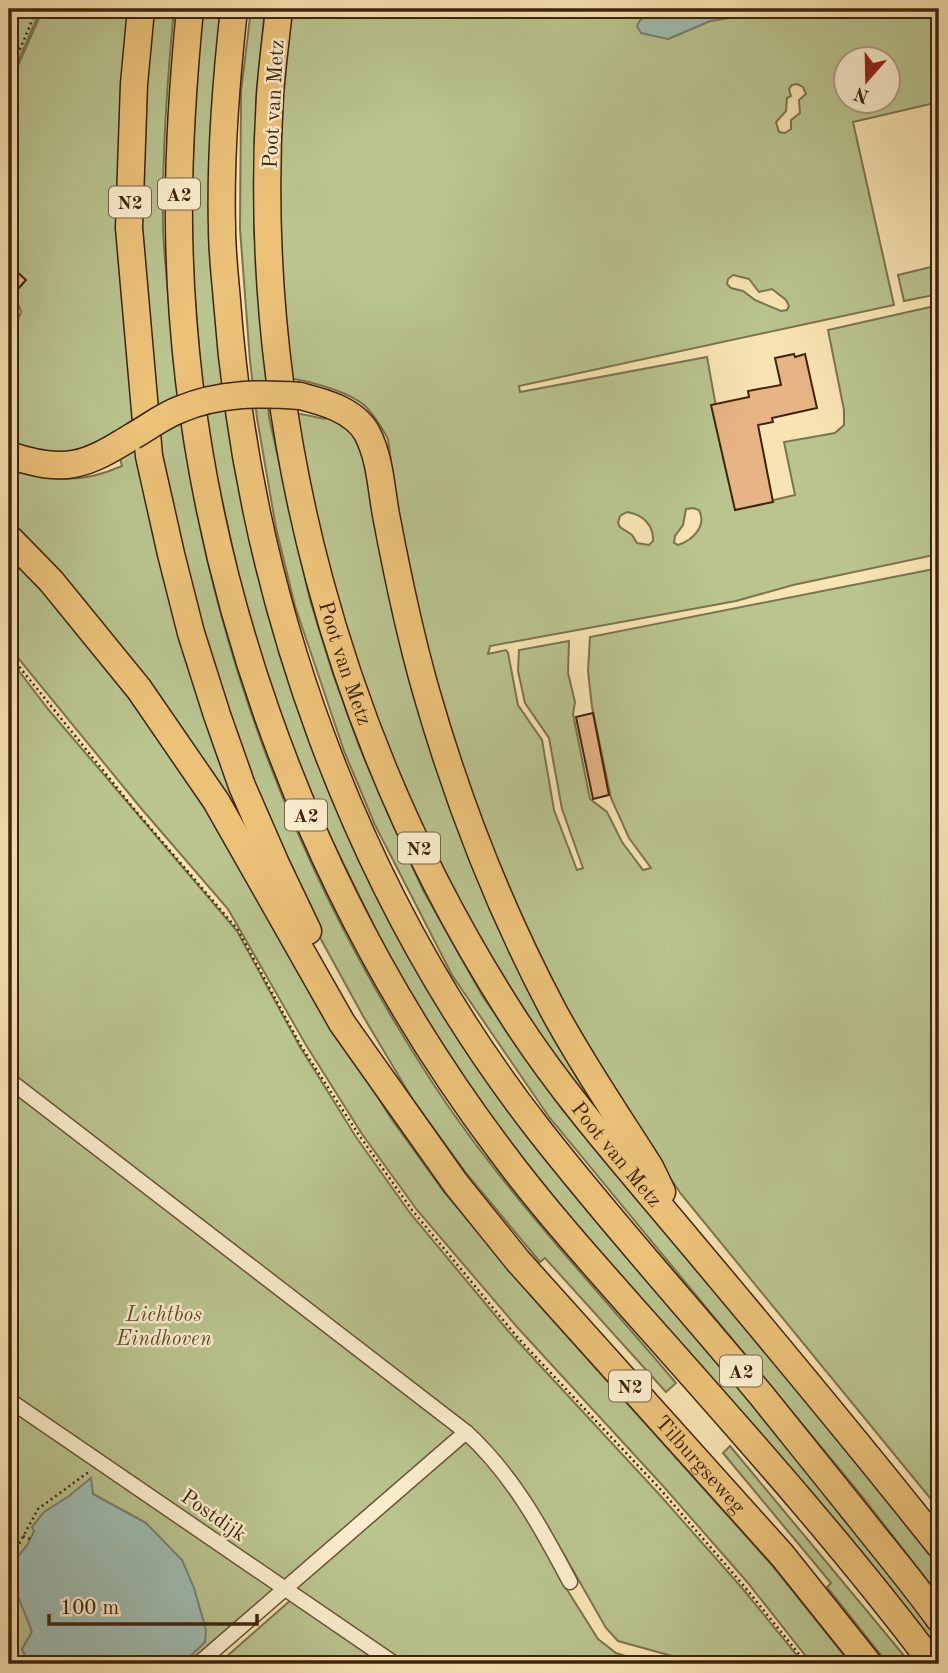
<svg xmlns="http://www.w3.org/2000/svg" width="948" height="1673" font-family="'Old Standard TT',serif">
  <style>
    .green { fill: #b9c48f; stroke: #7c744e; stroke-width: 2; fill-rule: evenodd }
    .water { fill: #9fbdb3; stroke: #788071; stroke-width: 2 }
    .building { fill: #e7b485; stroke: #3e240e; stroke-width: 2 }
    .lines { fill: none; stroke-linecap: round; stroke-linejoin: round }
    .street-casing { stroke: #6c5437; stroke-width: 17 }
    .highway-casing { stroke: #3e240e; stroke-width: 29 }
    .path { stroke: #3e240e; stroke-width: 2.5; stroke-dasharray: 2 3.5; stroke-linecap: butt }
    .street { stroke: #faedcd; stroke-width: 14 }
    .highway { stroke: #ecc279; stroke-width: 26 }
    .highway-bridge-casing { stroke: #3e240e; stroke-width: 29; stroke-linecap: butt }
    .highway-bridge { stroke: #ecc279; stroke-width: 26 }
    .labels { text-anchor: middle; stroke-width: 5; stroke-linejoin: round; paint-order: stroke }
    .shield { fill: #faedcd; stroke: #766047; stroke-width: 2 }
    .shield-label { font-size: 19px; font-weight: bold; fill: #3e240e }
    .street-label { font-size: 21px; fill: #3e240e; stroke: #faedcd }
    .park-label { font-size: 21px; font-style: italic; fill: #5d4c2e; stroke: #faedcd }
  </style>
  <rect width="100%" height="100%" fill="#f8e3b2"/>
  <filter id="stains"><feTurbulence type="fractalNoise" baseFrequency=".00286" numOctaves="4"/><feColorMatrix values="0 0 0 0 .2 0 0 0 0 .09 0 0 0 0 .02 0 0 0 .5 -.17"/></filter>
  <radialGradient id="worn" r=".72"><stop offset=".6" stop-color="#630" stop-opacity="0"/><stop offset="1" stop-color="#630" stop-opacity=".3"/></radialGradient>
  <!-- green -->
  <g class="green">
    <path d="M9 9H41L9 82Z"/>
    <path d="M43 9H133L135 396 266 866 9 527V468C51 482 81 484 122 466L113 432C94 449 67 462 40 456 30 453 19 447 9 443V327C25 312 25 311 9 296V86Z"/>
    <path d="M150 9H174C167 82 162 156 163 229 164 254 167 280 169 305 189 587 278 845 432 1082 501 1188 594 1286 676 1383L666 1392 545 1258 540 1262 466 1173 413 1100 363 1016 318 934 224 711 157 453 139 230Z"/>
    <path d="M200 9H221L230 425 386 905 664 1295 939 1635V1658L510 1146 408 995 297 769 248 618 206 428 189 230Z"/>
    <path d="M251 9H265L257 92 254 229 269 417 310 600 332 671 359 746 389 816 423 890 483 997 562 1109 939 1557V1595L860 1494 549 1117 452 975 375 825 344 751 295 606 276 528 257 418 250 361 240 229 241 92Z"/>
    <path d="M287 9H652L649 13 668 39 710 21 746 15 752 9H939V102L853 122 894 305 519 386 520 392 707 357 725 456 744 507 795 495 784 442 835 433 844 425V410L828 330 939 305V554L793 585 736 601 490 646 488 654 506 650 508 653 518 705 542 740 554 810 577 870 583 868 562 809 549 738 525 703 518 671 519 650 569 641 568 673 575 702 573 714 590 799 607 812 622 842 643 870 651 868 629 838 611 798 592 707 588 671 590 637 939 568V1509L681 1194 590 1058 529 943 442 716 401 536 388 439C382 428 375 416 366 407 351 392 309 381 288 378L277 226ZM846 60H888V102H846ZM797 84 803 87 806 94 799 100 800 113 791 120V129L785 133 779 132 776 122 786 111 787 98 791 96 789 89 792 85ZM733 275 749 279 759 292 772 289 786 300 789 306 787 310 781 311 755 300 743 291 731 288 727 284 728 279ZM693 508 699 510C707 526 693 540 678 545L674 543 675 536 683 525 686 509ZM627 512C642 514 654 525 653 541L649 545 637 543 632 535 620 527 618 523 620 516Z"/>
    <path d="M939 265V294L904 301 898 275Z"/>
    <path d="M291 412 325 419 327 417 346 424 363 444 449 795 668 1204 581 1095 491 962 410 808 332 597Z"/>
    <path d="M9 550 132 692 209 804 335 1027 390 1117 444 1192 540 1306 771 1564 851 1664H812L748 1583 664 1487 517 1327 417 1210 362 1134 306 1045 228 909 140 807 9 647Z"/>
    <path d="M9 658 48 709 237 931 300 1047 356 1137 410 1213 509 1332 658 1493 742 1588 804 1664H701L618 1641 606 1628 562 1551 513 1478 469 1432 462 1441H466L519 1498 566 1588 598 1639 616 1653 652 1664H406L302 1596 296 1590 297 1583 195 1664H182L205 1642 146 1523 93 1494 92 1490 28 1619 32 1632 22 1649 29 1664H9Z"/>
    <path d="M730 1446 911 1664H888L827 1587 831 1583 723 1453Z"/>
    <path d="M292 1599 385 1664H218Z"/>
  </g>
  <!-- water -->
  <g class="water">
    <path d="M652 9H752L746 15 710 21 668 39 641 33 637 26C641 16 647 16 652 9Z"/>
    <path d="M91 1478 93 1494 146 1523 182 1560 194 1588 206 1630 205 1642 182 1664H29L22 1649 32 1632 18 1596 15 1560 28 1544 34 1531 32 1527 44 1512 69 1496Z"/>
  </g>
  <!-- building -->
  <g class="building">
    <path d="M15 270 26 280 9 299V277Z"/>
    <path d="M794 354 795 357 805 354 817 408 772 418 773 422 758 425 773 502 735 510 711 405 749 397 748 391 781 385 775 358Z"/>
    <path d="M593 713 609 795 593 799 576 717Z"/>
  </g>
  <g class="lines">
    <!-- street casing -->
    <g class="street-casing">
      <g id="street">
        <path d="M9 1080 466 1432 198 1664"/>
        <path d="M9 1400 395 1664"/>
        <path d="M466 1432C512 1474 541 1527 570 1582"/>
      </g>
    </g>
    <!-- highway casing -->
    <g class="highway-casing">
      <g id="highway">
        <path d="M141 9 134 84 129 228 149 456 171 554 191 633 217 715 242 786 276 864 308 931"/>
        <path d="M190 9C183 81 178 153 179 226 183 556 302 887 500 1150 549 1216 605 1277 659 1338 753 1444 848 1551 933 1664"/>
        <path d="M234 9C226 81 220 155 222 228 222 252 225 277 227 301 249 598 355 894 539 1130 610 1221 688 1307 762 1396 795 1437 827 1477 860 1518 886 1551 914 1584 939 1619"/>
        <path id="s1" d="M279 9C276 38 272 67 270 95 250 422 339 749 517 1023 568 1101 631 1171 690 1242 774 1342 858 1443 939 1545"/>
        <path d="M300 396C324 402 354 410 367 433 381 460 381 491 387 520 398 578 410 635 426 691 458 803 498 906 553 1010 582 1064 617 1115 650 1167L662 1192"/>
        <path d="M9 455C65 474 85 466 133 436"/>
        <path id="s2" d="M9 538 51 581 139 689 216 801 342 1023 456 1184 518 1261 782 1555 869 1664"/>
      </g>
    </g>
    <!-- path -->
    <g class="path">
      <path d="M9 75 37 9"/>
      <path d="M9 654 135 810 238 930 301 1046 359 1135 412 1210 518 1338 661 1490 744 1586 807 1664"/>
      <path d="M23 1536 30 1539"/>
      <path d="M9 1562V1557L18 1546 38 1509 90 1471"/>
      <path d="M9 1572 11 1583 9 1585"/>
    </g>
    <!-- street -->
    <use href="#street" class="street"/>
    <!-- highway -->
    <use href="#highway" class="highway"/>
    <!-- highway-bridge casing -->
    <g class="highway-bridge-casing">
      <path id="highway-bridge" d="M133 436C149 427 164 415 181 409 219 393 259 393 300 396"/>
    </g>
    <!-- highway-bridge -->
    <use href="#highway-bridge" class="highway-bridge"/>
  </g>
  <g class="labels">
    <!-- shield labels -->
    <g class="shield">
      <rect x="158" y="178.5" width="42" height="31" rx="5"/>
      <rect x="109" y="186.5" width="42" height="31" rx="5"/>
      <rect x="285" y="799.5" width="42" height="31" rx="5"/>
      <rect x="398" y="832.5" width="42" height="31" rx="5"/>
      <rect x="720" y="1355.5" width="42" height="31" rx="5"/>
      <rect x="609" y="1370.5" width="42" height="31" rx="5"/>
    </g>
    <g class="shield-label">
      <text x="179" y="201">A2</text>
      <text x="130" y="209">N2</text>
      <text x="306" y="822">A2</text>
      <text x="419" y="855">N2</text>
      <text x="741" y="1378">A2</text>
      <text x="630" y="1393">N2</text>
    </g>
    <!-- street labels -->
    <g class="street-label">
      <text transform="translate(273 104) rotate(-87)" y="7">Poot van Metz</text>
      <text dy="7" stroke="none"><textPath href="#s1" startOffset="663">Poot van Metz</textPath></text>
      <text dy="7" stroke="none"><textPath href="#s1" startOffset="1228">Poot van Metz</textPath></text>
      <text dy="7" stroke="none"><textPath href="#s2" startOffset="1160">Tilburgseweg</textPath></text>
      <text transform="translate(214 1515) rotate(35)" y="7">Postdijk</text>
    </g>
    <!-- park labels -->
    <g class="park-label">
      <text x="164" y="1321">Lichtbos<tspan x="164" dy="24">Eindhoven</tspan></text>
    </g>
  </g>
  <!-- margin -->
  <rect width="948" height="1673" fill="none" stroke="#f8e3b2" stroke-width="35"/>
  <rect x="10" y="10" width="927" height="1652" fill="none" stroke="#3e240e" stroke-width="3.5"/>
  <rect x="18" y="18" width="913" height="1638" fill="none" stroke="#3e240e" stroke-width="2"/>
  <!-- north arrow -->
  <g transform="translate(867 80) rotate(200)"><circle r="33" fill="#faedcd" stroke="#af9d81" stroke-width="2"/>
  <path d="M0-5L12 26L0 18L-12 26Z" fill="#8f2418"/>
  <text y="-10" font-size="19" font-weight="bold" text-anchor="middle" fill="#3e240e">N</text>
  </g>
  <!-- scale -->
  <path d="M49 1614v10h208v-10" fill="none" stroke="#3e240e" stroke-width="3.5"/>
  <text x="60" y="1614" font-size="21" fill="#3e240e" stroke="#faedcd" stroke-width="5" paint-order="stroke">100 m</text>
  <rect width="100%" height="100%" filter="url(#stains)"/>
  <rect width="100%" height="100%" fill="url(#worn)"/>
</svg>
